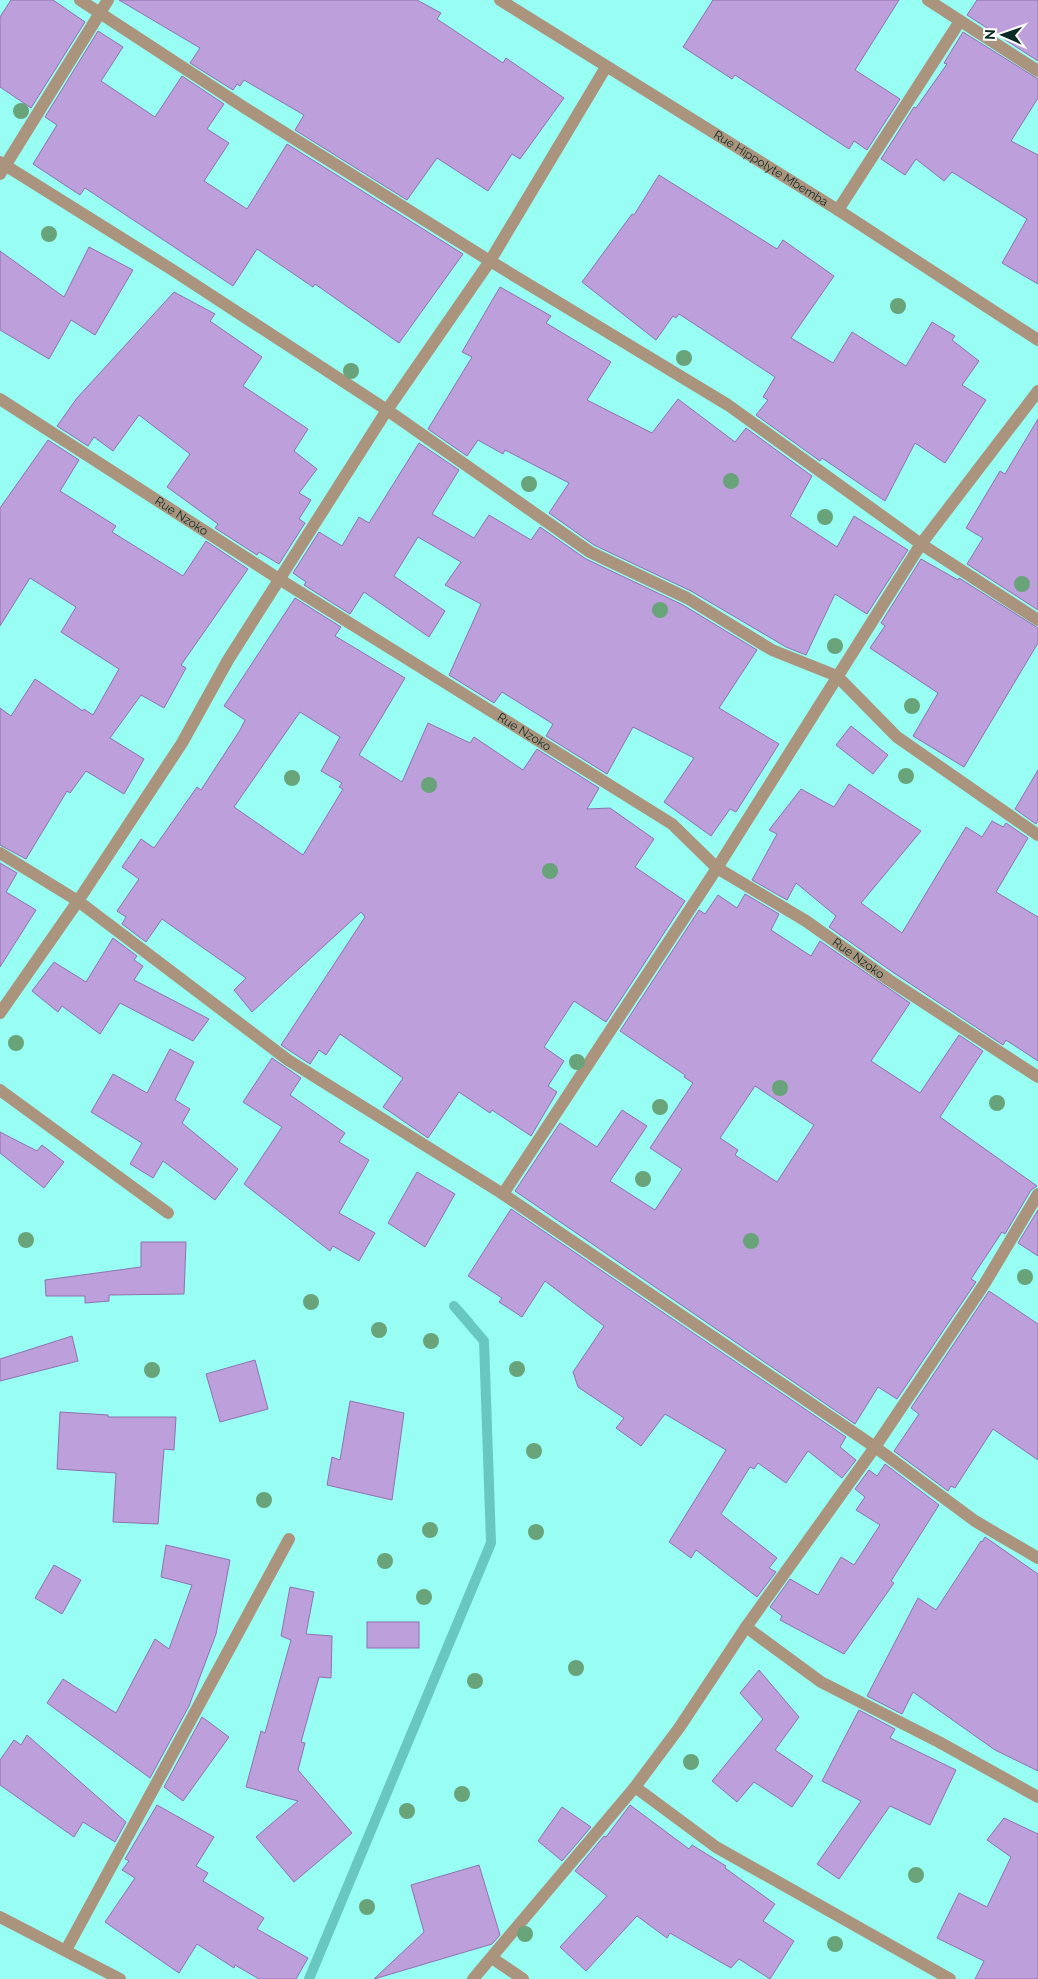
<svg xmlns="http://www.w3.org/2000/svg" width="1038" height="1979" font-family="Raleway,sans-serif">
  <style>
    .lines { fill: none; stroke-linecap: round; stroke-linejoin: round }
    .stream { stroke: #68c7be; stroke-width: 10 }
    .building { fill: #bd9fdb; stroke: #9071ae; fill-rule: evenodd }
    .minor { stroke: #ab947d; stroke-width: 12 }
    .tree { fill: #68a379 }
    .labels { text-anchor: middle; stroke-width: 5; stroke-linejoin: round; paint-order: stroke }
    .street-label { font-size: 12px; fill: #082a27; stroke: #fff }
  </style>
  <rect width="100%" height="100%" fill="#98fdf3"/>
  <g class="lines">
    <!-- stream -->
    <path class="stream" d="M309 1979 491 1543 484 1341 454 1306 469 1323"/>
  </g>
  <!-- building -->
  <g class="building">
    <path d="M11 0H53L85 22 31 108 0 87V17Z"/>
    <path d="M119 0H417L441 13 437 19 503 63 506 58 564 98 520 159 512 154 488 191 437 158 407 200 295 130 304 115 244 80 240 86 237 84 233 90 190 63 200 48Z"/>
    <path d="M713 0H899L855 70 900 99 867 150 854 141 849 149 735 75 732 79 683 47Z"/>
    <path d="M977 0H1038V61L967 15Z"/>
    <path d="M98 31 123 47 101 81 155 117 182 76 224 104 207 129 229 143 204 181 247 209 287 144 463 254 399 343 315 284 313 287 257 249 233 286 85 188 80 195 33 164 57 125 45 117Z"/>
    <path d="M963 32 1038 79V98L1011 141 1038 155V284L1002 263 1027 219 952 172 944 181 916 159 905 175 881 159 914 107 916 108 947 64 944 63Z"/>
    <path d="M659 175 777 249 783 240 834 276 791 338 833 363 852 332 906 366 932 322 955 336 952 340 979 361 962 385 986 400 945 463 915 443 885 501 822 458 820 461 756 415 768 400 763 397 775 377 679 314 676 318 673 316 656 340 582 282 632 214 634 215Z"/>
    <path d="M89 247 133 270 95 335 71 320 49 359 0 330V251L64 297Z"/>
    <path d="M500 287 551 316 546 323 611 362 587 400 652 433 678 399 735 442 746 428 812 476 790 516 837 547 854 516 908 550 867 614 835 594 806 655 786 647 691 591 594 545 549 513 569 483 505 450 503 454 478 440 467 456 428 429 472 357 462 352Z"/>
    <path d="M174 292 215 314 210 321 262 357 243 386 308 429 294 451 317 469 299 493 311 500 299 519 305 523 279 564 259 552 257 555 215 528 218 524 167 487 190 454 139 415 113 451 94 437 88 446 57 426 77 398Z"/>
    <path d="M1038 419V610L967 564 983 538 966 528 1000 471 1005 474Z"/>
    <path d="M48 440 79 460 60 491 116 526 112 532 183 576 206 541 248 569 181 665 186 668 164 708 141 695 110 738 144 759 124 794 86 771 70 793 67 791 26 859 0 845V708L11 716 35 679 83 711 84 709 93 715 119 669 61 632 76 607 30 578 0 626V508Z"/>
    <path d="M419 443 459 470 432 514 474 538 489 515 531 540 540 527 586 559 683 605 757 650 719 708 779 744 736 812 730 809 711 836 664 802 694 758 633 727 607 774 546 736 553 724 502 692 494 703 449 675 481 604 445 585 461 562 418 537 394 576 445 611 429 637 364 592 350 614 304 585 306 582 293 573 319 532 342 546 359 517 369 523Z"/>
    <path d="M921 559 958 580 959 578 1038 628V643L964 767 913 736 938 693 870 648 885 626 881 623Z"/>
    <path d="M295 598 341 627 335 636 405 678 359 755 402 782 428 723 470 743 474 737 523 770 537 749 599 788 587 809 610 808 654 839 635 867 685 901 606 1022 574 1001 544 1047 564 1061 548 1086 557 1092 531 1136 492 1110 490 1113 459 1092 428 1138 383 1107 403 1078 340 1034 326 1055 319 1050 310 1064 281 1045 365 917 361 912 252 1012 234 990 246 978 162 919 146 942 122 924 126 917 117 911 139 879 122 867 141 839 154 848 197 787 201 790 240 730 245 720 224 706ZM300 712 340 737 321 771 342 783 339 787 343 789 303 855 234 807Z"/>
    <path d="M851 726 888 755 873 774 836 745Z"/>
    <path d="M1038 770V821L1036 824 1015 809Z"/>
    <path d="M849 784 921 831 861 903 902 933 966 827 982 837 992 821 1003 827 1006 823 1028 838 996 892 1038 917V1061L1006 1040 1003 1045 894 973 829 927 836 916 796 883 787 900 752 880 777 834 769 830 801 789 834 807Z"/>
    <path d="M0 863 17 873 6 892 36 910 0 967Z"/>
    <path d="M745 894 779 914 771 930 811 956 820 941 910 1003 871 1061 920 1093 959 1035 983 1051 940 1117 1037 1186 1031 1190 1005 1234 1002 1232 971 1279 976 1282 897 1399 878 1387 855 1424 515 1191 560 1123 597 1147 622 1110 647 1126 610 1181 655 1210 682 1169 650 1148 693 1083 684 1077 685 1075 620 1031 699 910 705 914 718 895 737 908ZM755 1086 814 1125 777 1182 735 1155 738 1150 720 1138Z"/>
    <path d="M113 938 137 956 134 960 143 966 134 980 209 1019 193 1041 120 1003 100 1034 62 1006 58 1012 32 991 54 962 86 982Z"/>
    <path d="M170 1049 194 1062 175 1100 190 1109 182 1123 238 1169 215 1200 163 1161 153 1178 130 1164 142 1143 91 1112 113 1074 147 1093Z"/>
    <path d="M272 1058 301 1078 290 1095 345 1133 339 1142 369 1160 339 1213 375 1233 359 1261 333 1246 330 1251 244 1184 282 1127 243 1102Z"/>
    <path d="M0 1132 37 1151 42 1145 64 1162 44 1188 0 1153Z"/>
    <path d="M417 1172 455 1194 425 1247 388 1223Z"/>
    <path d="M511 1209 846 1437 840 1447 856 1460 842 1478 808 1451 786 1483 758 1463 754 1469 750 1467 721 1514 777 1558 769 1568 776 1572 757 1597 696 1550 691 1558 669 1542 726 1450 665 1414 641 1446 616 1428 624 1418 578 1387 573 1372 604 1326 545 1281 522 1317 499 1302 502 1298 468 1276Z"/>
    <path d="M1038 1210V1256L1018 1243Z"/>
    <path d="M141 1242H186L184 1294 109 1295V1301L85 1303V1296H46L45 1280 141 1267Z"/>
    <path d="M989 1291 1038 1324V1460L993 1429 955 1488 951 1486 948 1491 894 1451 919 1414 911 1408Z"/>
    <path d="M72 1336 78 1361 0 1381V1359Z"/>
    <path d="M255 1360 268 1409 220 1422 206 1374Z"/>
    <path d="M350 1401 404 1413 392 1500 327 1485 332 1457 340 1460Z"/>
    <path d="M60 1412 108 1415V1417H176L174 1450 164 1449 158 1524 113 1522 116 1473 57 1469Z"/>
    <path d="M885 1464 939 1505 891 1581 894 1583 844 1654 780 1620 782 1616 770 1607 790 1579 818 1595 841 1557 854 1565 880 1525 856 1510 865 1497 855 1489 869 1470 877 1476Z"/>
    <path d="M985 1537 1038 1574V1771L995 1750 913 1692 902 1714 867 1696 918 1598 936 1610 981 1541 982 1542Z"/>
    <path d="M166 1545 230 1560 216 1634 189 1706 150 1778 47 1703 63 1679 116 1713 155 1639 169 1649 192 1585 161 1577Z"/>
    <path d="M54 1565 81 1580 62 1614 35 1598Z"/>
    <path d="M290 1587 314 1592 306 1634 332 1636 331 1678 319 1677 301 1742 305 1743 298 1770 352 1833 294 1882 256 1837 298 1801 246 1787 261 1731 265 1733 291 1640 281 1636Z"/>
    <rect x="367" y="1622" width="52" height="26"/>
    <path d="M759 1670 799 1717 775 1750 813 1776 792 1807 754 1782 737 1802 712 1781 763 1719 740 1693Z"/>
    <path d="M859 1710 895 1729 890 1738 956 1770 930 1825 890 1806 839 1879 817 1864 861 1801 822 1781Z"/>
    <path d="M202 1717 229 1737 183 1801 164 1787Z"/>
    <path d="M27 1735 126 1822 115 1842 83 1822 74 1837 0 1785V1760L14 1740 21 1745Z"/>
    <path d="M157 1805 214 1837 196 1866 208 1873 203 1881 264 1918 257 1929 308 1958 296 1979H259L235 1965 234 1968 197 1944 179 1973 105 1922 135 1878 122 1870 129 1861 125 1859Z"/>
    <path d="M630 1805 689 1849 692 1845 726 1866 725 1868 775 1904 763 1921 794 1941 770 1979 739 1959 731 1968 670 1933 667 1938 637 1916 586 1971 560 1947 607 1896 575 1871 604 1836 606 1837Z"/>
    <path d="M562 1807 591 1827 562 1861 538 1841Z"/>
    <path d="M1004 1818 1038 1834V1979H975L984 1961 937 1938 959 1893 987 1907 1011 1857 987 1840Z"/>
    <path d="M479 1865 500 1935 492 1944 374 1979 424 1932 411 1885Z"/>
  </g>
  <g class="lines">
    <!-- minor -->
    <g class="minor">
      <path d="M80 0 245 108 490 261 728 405 921 544 1038 620"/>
      <path id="s1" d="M500 0 838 210 1038 340"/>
      <path d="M928 0 1038 71"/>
      <path d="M0 162 171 269 387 410 590 552 687 598 772 650 837 676 897 737 1038 835"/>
      <path d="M0 174 108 0"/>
      <path d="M838 210 960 21"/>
      <path id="s2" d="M0 399 279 579 672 824 717 868 806 921 889 980 1038 1077"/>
      <path d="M0 853 78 901 288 1060 503 1194 875 1447 975 1521 1038 1558"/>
      <path d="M0 1013 78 901 182 743 228 660 387 410 490 261 606 67"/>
      <path d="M0 1090 168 1213"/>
      <path d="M503 1194 717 868 921 544 1038 391"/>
      <path d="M746 1627 821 1682 939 1742 1038 1797"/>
      <path d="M635 1787 716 1847 950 1979"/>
      <path d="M0 1917 120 1979"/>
      <path d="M66 1950 289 1539"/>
      <path d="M492 1958 523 1979"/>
      <path d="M473 1979 635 1787 679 1728 746 1627 875 1447 985 1283 1038 1194"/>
    </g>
  </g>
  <!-- trees -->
  <g class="tree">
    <circle cx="21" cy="111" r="8"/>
    <circle cx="49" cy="234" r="8"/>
    <circle cx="898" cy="306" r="8"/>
    <circle cx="684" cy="358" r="8"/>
    <circle cx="351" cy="371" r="8"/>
    <circle cx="731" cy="481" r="8"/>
    <circle cx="529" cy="484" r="8"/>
    <circle cx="825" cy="517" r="8"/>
    <circle cx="1022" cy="584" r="8"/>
    <circle cx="660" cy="610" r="8"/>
    <circle cx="835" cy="646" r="8"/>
    <circle cx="912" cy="706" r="8"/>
    <circle cx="906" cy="776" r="8"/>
    <circle cx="292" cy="778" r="8"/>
    <circle cx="429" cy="785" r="8"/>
    <circle cx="550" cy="871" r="8"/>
    <circle cx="16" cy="1043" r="8"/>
    <circle cx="577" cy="1062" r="8"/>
    <circle cx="780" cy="1088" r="8"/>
    <circle cx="997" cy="1103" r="8"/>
    <circle cx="660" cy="1107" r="8"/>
    <circle cx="643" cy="1179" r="8"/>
    <circle cx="26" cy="1240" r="8"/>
    <circle cx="751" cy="1241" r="8"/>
    <circle cx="1025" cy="1277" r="8"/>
    <circle cx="311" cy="1302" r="8"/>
    <circle cx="379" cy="1330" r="8"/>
    <circle cx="431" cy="1341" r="8"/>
    <circle cx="517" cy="1369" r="8"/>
    <circle cx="152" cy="1370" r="8"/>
    <circle cx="534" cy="1451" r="8"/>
    <circle cx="264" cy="1500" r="8"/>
    <circle cx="430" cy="1530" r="8"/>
    <circle cx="536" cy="1532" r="8"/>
    <circle cx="385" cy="1561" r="8"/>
    <circle cx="424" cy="1597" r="8"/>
    <circle cx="576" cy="1668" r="8"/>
    <circle cx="475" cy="1681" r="8"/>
    <circle cx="691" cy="1762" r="8"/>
    <circle cx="462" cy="1794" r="8"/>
    <circle cx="407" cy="1811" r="8"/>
    <circle cx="916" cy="1875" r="8"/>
    <circle cx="367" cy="1907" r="8"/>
    <circle cx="525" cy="1934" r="8"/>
    <circle cx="835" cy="1944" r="8"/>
  </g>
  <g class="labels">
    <!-- street labels -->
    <g class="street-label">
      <text dy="4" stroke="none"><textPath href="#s1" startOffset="319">Rue Hippolyte Mbemba</textPath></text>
      <text dy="4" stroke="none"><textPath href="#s2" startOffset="216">Rue Nzoko</textPath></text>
      <text dy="4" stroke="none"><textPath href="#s2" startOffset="621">Rue Nzoko</textPath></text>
      <text dy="4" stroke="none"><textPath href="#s2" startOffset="1026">Rue Nzoko</textPath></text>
    </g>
  </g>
  <!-- north arrow -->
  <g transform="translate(1003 35) rotate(272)" stroke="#ffffff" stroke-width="4" paint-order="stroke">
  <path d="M0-4L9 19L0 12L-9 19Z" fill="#082a27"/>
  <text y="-8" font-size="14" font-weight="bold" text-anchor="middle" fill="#082a27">N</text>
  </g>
</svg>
